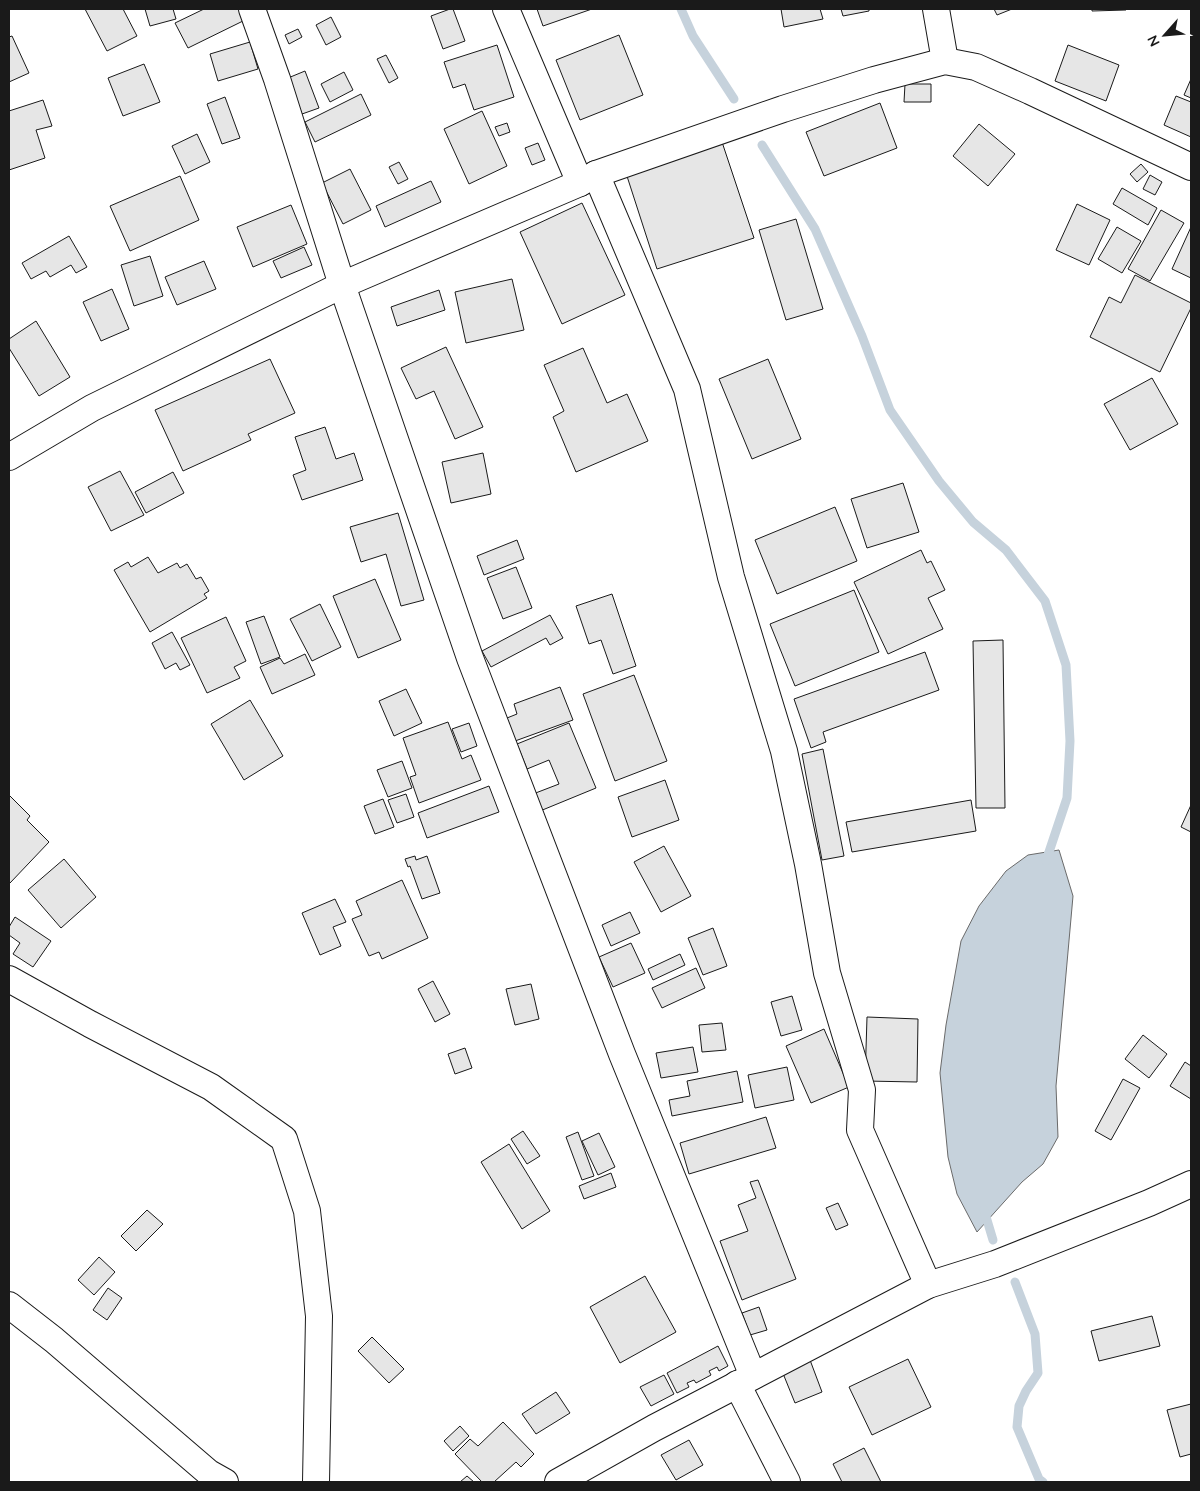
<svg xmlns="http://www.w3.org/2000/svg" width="1200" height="1491" font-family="Quicksand,sans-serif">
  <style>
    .water { fill: #c6d2dc; stroke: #6a6a6a }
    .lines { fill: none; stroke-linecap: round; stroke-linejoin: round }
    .stream { stroke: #c6d2dc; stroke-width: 9 }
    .building { fill: #e6e6e6; stroke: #1a1a1a }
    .street-casing { stroke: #1a1a1a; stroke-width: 28 }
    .street { stroke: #fff; stroke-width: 26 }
  </style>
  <rect width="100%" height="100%" fill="#fff"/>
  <!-- water -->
  <path class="water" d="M1059 850 1073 896 1056 1086 1058 1137 1043 1164 1022 1182 977 1232 957 1194 948 1157 940 1073 946 1025 961 941 979 906 1006 871 1028 855Z"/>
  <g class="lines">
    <!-- stream -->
    <g class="stream">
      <path d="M681 9 693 36 734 99"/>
      <path d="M762 145 815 229 862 336 890 410 939 481 973 522 1006 550 1045 601 1066 665 1070 741 1067 798 1046 861"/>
      <path d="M984 1210 993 1240"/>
      <path d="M1015 1282 1035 1334 1038 1373 1026 1391 1019 1406 1017 1427 1039 1479 1043 1482"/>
    </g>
  </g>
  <!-- building -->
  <g class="building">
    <path d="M85 9H123L137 36 107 51Z"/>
    <path d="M145 9H173L176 19 150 26Z"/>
    <path d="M204 9H239L245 20 188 48 175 23Z"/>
    <path d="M450 9H453L465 41 443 49 431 16Z"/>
    <path d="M537 9H592L543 26Z"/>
    <path d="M781 9H820L823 19 784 27Z"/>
    <path d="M841 9H869V11L843 16Z"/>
    <path d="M994 9H1012L997 15Z"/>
    <path d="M1092 9H1126V10L1092 11Z"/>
    <path d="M331 17 341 37 326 45 316 25Z"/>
    <path d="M298 29 302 37 289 44 285 35Z"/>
    <path d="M619 35 643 95 580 120 556 60Z"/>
    <path d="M12 36 29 73 9 82V37Z"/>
    <path d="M250 42 258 69 218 81 210 54Z"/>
    <path d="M497 45 514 97 474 110 465 84 453 88 444 62Z"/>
    <path d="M1068 45 1119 65 1106 101 1055 81Z"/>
    <path d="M386 55 398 78 389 83 377 59Z"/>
    <path d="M144 64 160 102 123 116 108 78Z"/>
    <path d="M305 71 319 108 302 114 288 78Z"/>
    <path d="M344 72 353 90 330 102 321 84Z"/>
    <path d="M1191 79V98L1184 95Z"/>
    <path d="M905 84H931V102H904Z"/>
    <path d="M361 94 371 115 315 142 305 122Z"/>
    <path d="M1176 96 1191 102V137L1164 125Z"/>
    <path d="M225 97 240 138 222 144 207 104Z"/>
    <path d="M43 100 52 126 36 130 45 158 9 170V111Z"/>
    <path d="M880 103 897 148 824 176 806 132Z"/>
    <path d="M482 111 507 166 469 184 444 129Z"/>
    <path d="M507 123 510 132 499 136 495 127Z"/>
    <path d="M979 124 1015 154 988 186 953 156Z"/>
    <path d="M197 134 210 162 185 174 172 146Z"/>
    <path d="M721 139 754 238 657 269 625 170Z"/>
    <path d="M538 143 545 160 532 165 525 148Z"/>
    <path d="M399 162 408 179 398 184 389 167Z"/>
    <path d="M1141 164 1148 172 1137 182 1130 174Z"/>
    <path d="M350 169 371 210 343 224 322 183Z"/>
    <path d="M1150 175 1162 182 1155 195 1143 189Z"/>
    <path d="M180 176 199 220 130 251 110 206Z"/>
    <path d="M431 181 441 202 385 227 376 206Z"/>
    <path d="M1122 188 1157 208 1148 225 1113 204Z"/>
    <path d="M582 203 625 295 562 324 520 232Z"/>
    <path d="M1077 204 1110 220 1089 265 1056 250Z"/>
    <path d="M291 205 307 244 253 267 237 227Z"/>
    <path d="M1161 210 1184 223 1150 281 1128 269Z"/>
    <path d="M796 219 823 309 786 320 759 230Z"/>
    <path d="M1117 227 1141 241 1122 273 1098 259Z"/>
    <path d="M1191 227V278L1172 269Z"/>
    <path d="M69 236 87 267 76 273 71 265 50 277 46 271 31 279 22 263Z"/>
    <path d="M304 247 312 265 281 278 273 261Z"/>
    <path d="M150 256 163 296 134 306 121 265Z"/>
    <path d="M204 261 216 289 177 305 165 277Z"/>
    <path d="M1135 275 1191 303V308L1160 372 1090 337 1109 297 1121 303Z"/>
    <path d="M512 279 524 330 466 343 455 292Z"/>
    <path d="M112 289 129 329 101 341 83 302Z"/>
    <path d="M439 290 445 310 397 326 391 307Z"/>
    <path d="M36 321 70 377 39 396 9 348V339Z"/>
    <path d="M446 347 483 427 455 439 434 391 416 399 401 368Z"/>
    <path d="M583 348 607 403 627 394 648 441 576 472 553 417 564 411 544 365Z"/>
    <path d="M270 359 295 413 248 434 251 440 183 471 155 410Z"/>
    <path d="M768 359 801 439 752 459 719 379Z"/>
    <path d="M1152 378 1178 424 1130 450 1104 404Z"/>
    <path d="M325 427 336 459 354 453 363 480 302 500 293 475 306 470 295 437Z"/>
    <path d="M483 453 491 494 451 503 442 462Z"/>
    <path d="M120 471 144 515 111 531 88 487Z"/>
    <path d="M173 472 184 493 146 513 135 492Z"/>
    <path d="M903 483 919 532 867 548 851 499Z"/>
    <path d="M835 507 857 561 777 594 755 540Z"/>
    <path d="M398 513 424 600 401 606 386 554 361 562 350 527Z"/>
    <path d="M517 540 524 559 484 575 477 556Z"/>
    <path d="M921 550 927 563 931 561 945 590 928 598 943 629 888 654 854 582Z"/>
    <path d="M148 557 158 573 177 563 180 568 187 564 196 579 201 577 209 591 204 594 207 598 150 632 114 570 128 562 131 567Z"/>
    <path d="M516 567 532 608 503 619 487 578Z"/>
    <path d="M375 579 401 640 358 658 333 596Z"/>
    <path d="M854 590 879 652 795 686 770 624Z"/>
    <path d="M612 594 636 666 613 674 601 640 589 644 576 606Z"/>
    <path d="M320 604 341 647 312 661 290 619Z"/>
    <path d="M550 615 563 638 550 645 546 638 491 667 482 651Z"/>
    <path d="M264 616 280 657 261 664 246 622Z"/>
    <path d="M226 617 246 661 234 667 240 678 207 693 181 638Z"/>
    <path d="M172 632 190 665 180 670 176 663 165 669 152 643Z"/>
    <path d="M1003 640 1005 808H976L973 641Z"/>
    <path d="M925 652 939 690 823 732 826 742 811 748 794 699Z"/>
    <path d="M305 654 315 675 272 694 260 667 280 658 284 664Z"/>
    <path d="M634 675 667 761 615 781 583 694Z"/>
    <path d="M560 687 573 720 515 741 507 718 517 714 514 704Z"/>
    <path d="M406 689 422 723 394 736 379 701Z"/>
    <path d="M250 700 283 756 244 780 211 724Z"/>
    <path d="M448 722 462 759 471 755 481 780 419 803 410 777 416 775 403 738Z"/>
    <path d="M469 723 477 746 461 752 452 729Z"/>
    <path d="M569 723 596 788 540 811 533 794 559 784 549 760 527 769 517 744Z"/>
    <path d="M823 749 844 856 822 860 802 754Z"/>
    <path d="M402 761 412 788 388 797 377 770Z"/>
    <path d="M665 780 679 820 632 837 618 797Z"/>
    <path d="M489 786 499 812 427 838 418 813Z"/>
    <path d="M406 794 414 817 397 823 388 800Z"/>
    <path d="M9 795 30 816 27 820 49 842 10 883 9 881Z"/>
    <path d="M383 799 394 827 375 834 364 806Z"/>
    <path d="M971 800 976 831 852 852 846 822Z"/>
    <path d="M1191 805V832L1181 827Z"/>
    <path d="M664 846 691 896 661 912 634 862Z"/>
    <path d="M415 856 416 860 427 856 440 893 422 899 410 866 408 867 405 859Z"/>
    <path d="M64 859 96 897 61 928 28 890Z"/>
    <path d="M402 880 428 938 382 959 379 952 369 956 352 919 362 915 356 901Z"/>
    <path d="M335 899 346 922 333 927 341 946 320 955 302 913Z"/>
    <path d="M630 912 640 933 611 946 602 925Z"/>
    <path d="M15 917 51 941 33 967 13 954 20 943 9 935V927Z"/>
    <path d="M713 928 727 966 703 975 688 938Z"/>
    <path d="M631 943 645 973 613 987 599 957Z"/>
    <path d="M680 954 685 965 653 980 648 969Z"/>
    <path d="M696 968 705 988 662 1008 652 988Z"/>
    <path d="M433 981 450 1014 435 1022 418 989Z"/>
    <path d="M531 984 539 1019 515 1025 506 989Z"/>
    <path d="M792 996 802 1030 781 1036 771 1002Z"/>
    <path d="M867 1017 918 1019 917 1082 865 1081Z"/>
    <path d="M722 1023 726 1050 702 1052 699 1025Z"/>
    <path d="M824 1029 849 1087 811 1103 786 1046Z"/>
    <path d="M1143 1035 1167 1054 1149 1078 1125 1059Z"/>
    <path d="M693 1047 698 1072 661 1078 656 1053Z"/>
    <path d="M465 1048 472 1068 455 1074 448 1054Z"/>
    <path d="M1185 1062 1191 1066V1099L1170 1086Z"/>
    <path d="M787 1067 794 1100 755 1108 748 1075Z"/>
    <path d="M737 1071 743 1102 672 1116 669 1100 690 1096 687 1081Z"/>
    <path d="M1123 1079 1140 1088 1111 1140 1095 1131Z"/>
    <path d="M766 1117 776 1148 689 1174 680 1143Z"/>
    <path d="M523 1131 540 1156 527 1164 511 1139Z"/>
    <path d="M578 1132 594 1176 582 1180 566 1137Z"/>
    <path d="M599 1133 615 1167 598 1175 582 1141Z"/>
    <path d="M509 1144 550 1211 522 1229 481 1162Z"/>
    <path d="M611 1173 616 1187 584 1199 579 1186Z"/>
    <path d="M758 1180 796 1279 742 1300 720 1241 748 1231 738 1205 756 1198 750 1182Z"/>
    <path d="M838 1203 848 1225 836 1230 826 1208Z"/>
    <path d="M147 1210 163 1224 136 1251 121 1236Z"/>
    <path d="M99 1257 115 1272 94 1295 78 1280Z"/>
    <path d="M645 1276 676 1332 620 1363 590 1307Z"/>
    <path d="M108 1288 122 1298 107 1320 93 1310Z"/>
    <path d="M759 1307 767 1330 750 1335 742 1313Z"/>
    <path d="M1152 1316 1160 1346 1099 1361 1091 1331Z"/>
    <path d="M372 1337 404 1369 389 1383 358 1351Z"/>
    <path d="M718 1346 728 1366 719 1371 717 1367 709 1371 711 1375 696 1383 694 1380 687 1383 689 1387 677 1393 667 1373Z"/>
    <path d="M908 1359 931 1407 872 1435 849 1387Z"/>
    <path d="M810 1360 822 1392 795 1403 782 1371Z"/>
    <path d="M664 1375 674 1394 651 1406 640 1387Z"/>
    <path d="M556 1392 570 1413 536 1434 522 1414Z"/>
    <path d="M1191 1404V1454L1180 1457 1167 1410Z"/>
    <path d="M503 1422 534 1454 521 1467 516 1462 494 1482H482L455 1454 470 1439 478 1446Z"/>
    <path d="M460 1426 469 1436 453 1451 444 1441Z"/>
    <path d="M689 1440 703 1465 676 1480 661 1455Z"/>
    <path d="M864 1448 881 1482H842L833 1464Z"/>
    <path d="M467 1476 474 1482H460Z"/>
  </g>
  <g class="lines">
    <!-- street casing -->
    <g class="street-casing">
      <g id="street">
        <path d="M252 9 277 79 342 285 470 658 622 1054 753 1376"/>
        <path d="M506 9 580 183"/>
        <path d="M936 9 945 61"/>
        <path d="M596 174 687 389 731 577 784 751 808 864 827 973 862 1090 860 1130 928 1285"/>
        <path d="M9 457 92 408 342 285 580 183 596 174 783 109 874 80 945 61 976 67 1030 91 1191 167"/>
        <path d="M9 979 90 1024 211 1087 284 1139 307 1211 319 1316 316 1482"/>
        <path d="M9 1305 54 1340 209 1473 225 1482"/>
        <path d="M737 1384 787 1482"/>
        <path d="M558 1482 654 1428 928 1285 995 1264 1149 1203 1191 1184"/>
      </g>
    </g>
    <!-- street -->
    <use href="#street" class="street"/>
  </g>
  <!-- border -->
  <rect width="1200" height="1491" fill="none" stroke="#1a1a1a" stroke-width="20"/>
  <!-- north arrow -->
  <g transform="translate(1165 35) rotate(243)" stroke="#ffffff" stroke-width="4" paint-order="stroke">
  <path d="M0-4L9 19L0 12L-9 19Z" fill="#1a1a1a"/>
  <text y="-8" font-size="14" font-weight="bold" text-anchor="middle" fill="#1a1a1a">N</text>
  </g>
</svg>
